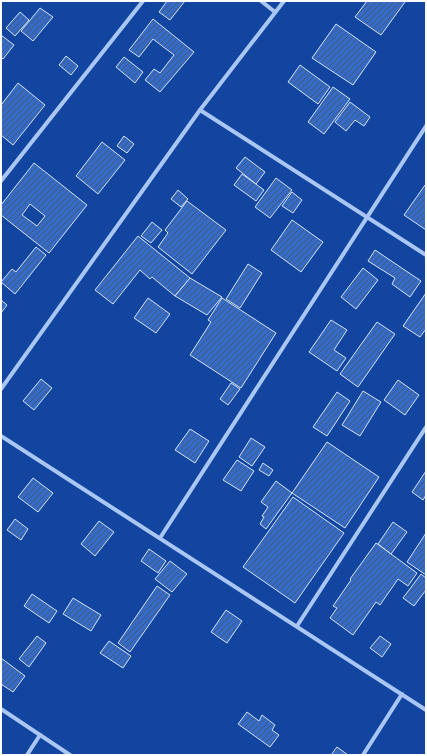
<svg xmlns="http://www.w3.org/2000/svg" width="427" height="756" font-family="'Roboto Condensed',sans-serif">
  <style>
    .building { fill: url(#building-hatch); stroke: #d3e3fe; fill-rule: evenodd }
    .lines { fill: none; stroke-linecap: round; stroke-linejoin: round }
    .street { stroke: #aac6f5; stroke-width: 4 }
  </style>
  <defs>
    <pattern id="building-hatch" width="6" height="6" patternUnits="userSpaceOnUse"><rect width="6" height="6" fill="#366bc5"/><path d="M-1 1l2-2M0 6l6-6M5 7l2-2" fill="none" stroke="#43587c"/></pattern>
  </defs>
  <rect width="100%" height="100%" fill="#1245a0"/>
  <!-- building -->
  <g class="building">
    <path d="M167 1H185L170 20 159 12Z"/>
    <path d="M367 1H403L405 2 381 35 355 17Z"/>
    <path d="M40 8 53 17 33 41 21 31Z"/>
    <path d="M20 12 29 20 15 36 6 28Z"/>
    <path d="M153 19 194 52 160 92 145 80 154 69 160 73 174 55 153 39 139 57 129 50Z"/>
    <path d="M336 24 376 52 353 85 312 58Z"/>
    <path d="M1 35 14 45 3 59 1 57Z"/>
    <path d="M66 56 78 66 71 75 59 65Z"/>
    <path d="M124 57 143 72 135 83 116 67Z"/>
    <path d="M300 65 330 87 318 104 288 82Z"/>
    <path d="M18 83 45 105 13 145 1 135V105Z"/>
    <path d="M333 87 350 99 324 134 308 122Z"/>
    <path d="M350 102 370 117 364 126 355 120 346 131 335 122Z"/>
    <path d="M124 136 134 144 127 153 117 146Z"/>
    <path d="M102 142 125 160 98 194 76 176Z"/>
    <path d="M245 157 265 172 256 184 236 168Z"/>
    <path d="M34 163 87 205 49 253 1 215V205ZM30 204 45 216 37 226 22 215Z"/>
    <path d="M242 174 264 190 256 201 234 185Z"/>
    <path d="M276 178 292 190 270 218 255 207Z"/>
    <path d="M425 185H426V230L404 215Z"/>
    <path d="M178 190 188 199 181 207 171 199Z"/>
    <path d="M292 192 302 200 293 213 282 206Z"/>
    <path d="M187 201 226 230 192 274 158 247 168 233 165 230Z"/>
    <path d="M292 220 323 242 301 272 271 250Z"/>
    <path d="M152 222 162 230 151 243 141 236Z"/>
    <path d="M138 236 190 278 175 296 152 277 150 279 140 270 113 304 95 290Z"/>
    <path d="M36 247 46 255 15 294 1 282 12 269 16 272Z"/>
    <path d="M375 250 421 281 410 297 392 284 395 278 368 261Z"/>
    <path d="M248 264 262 273 240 308 226 299Z"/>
    <path d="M363 268 378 280 356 309 341 297Z"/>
    <path d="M190 278 222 297 207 315 175 296Z"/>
    <path d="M426 293V329L420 337 403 326Z"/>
    <path d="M148 298 170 314 156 333 134 318Z"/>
    <path d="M222 298 276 333 241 388 190 355 211 322 208 320Z"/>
    <path d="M1 300 7 305 1 313Z"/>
    <path d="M331 320 347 330 334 350 346 358 337 371 309 352Z"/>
    <path d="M377 322 395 334 358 387 340 374Z"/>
    <path d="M41 379 52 388 34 410 23 401Z"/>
    <path d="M398 380 419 395 405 415 384 400Z"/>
    <path d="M231 383 240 389 228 405 220 399Z"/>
    <path d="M363 391 381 402 360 436 342 425Z"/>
    <path d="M337 392 350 401 327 436 313 427Z"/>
    <path d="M190 429 209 441 195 463 175 450Z"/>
    <path d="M251 438 265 447 252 466 239 457Z"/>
    <path d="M327 442 379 477 345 528 292 493Z"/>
    <path d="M237 460 254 471 241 491 223 480Z"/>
    <path d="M263 463 273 470 269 476 259 470Z"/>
    <path d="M426 471V495L423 500 412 492Z"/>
    <path d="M33 478 53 493 38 512 18 497Z"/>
    <path d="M276 481 292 493 266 529 260 524 264 517 262 516 268 507 261 502Z"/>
    <path d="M293 497 344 533 295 603 243 567Z"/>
    <path d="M15 519 28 529 21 540 7 530Z"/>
    <path d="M99 521 114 532 95 556 81 544Z"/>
    <path d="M393 522 407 532 391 554 378 544Z"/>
    <path d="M426 533V575L407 562Z"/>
    <path d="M376 543 417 573 408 586 398 579 380 605 376 602 353 635 330 618 337 608 333 606 351 580 350 579Z"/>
    <path d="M149 549 166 561 158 573 141 561Z"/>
    <path d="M170 561 187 574 172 592 155 579Z"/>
    <path d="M421 574 426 578V590L414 606 403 598Z"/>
    <path d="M157 586 170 595 130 652 118 643Z"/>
    <path d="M32 594 57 611 49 623 24 606Z"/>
    <path d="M73 598 101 615 91 631 63 614Z"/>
    <path d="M226 610 242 621 227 643 211 632Z"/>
    <path d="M37 636 46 643 29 667 19 659Z"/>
    <path d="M380 636 391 644 382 657 370 648Z"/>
    <path d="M109 641 131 656 123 668 100 653Z"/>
    <path d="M1 658 25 676 13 692 1 684Z"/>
    <path d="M247 712 259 721 262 715 275 725 272 730 279 735 270 747 238 724Z"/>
    <path d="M337 747 348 755H331Z"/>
  </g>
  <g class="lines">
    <!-- street -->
    <g class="street">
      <path d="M261 1 275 12"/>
      <path d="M200 110 426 255"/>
      <path d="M1 181 143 1"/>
      <path d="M1 389 200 110 284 1"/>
      <path d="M1 436 426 710"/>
      <path d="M160 538 426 126"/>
      <path d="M297 626 426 427"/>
      <path d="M1 709 70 755"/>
      <path d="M27 755 40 735"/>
      <path d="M363 755 402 694"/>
    </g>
  </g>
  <!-- border -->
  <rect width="427" height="756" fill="none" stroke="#ffffff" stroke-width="4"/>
</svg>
